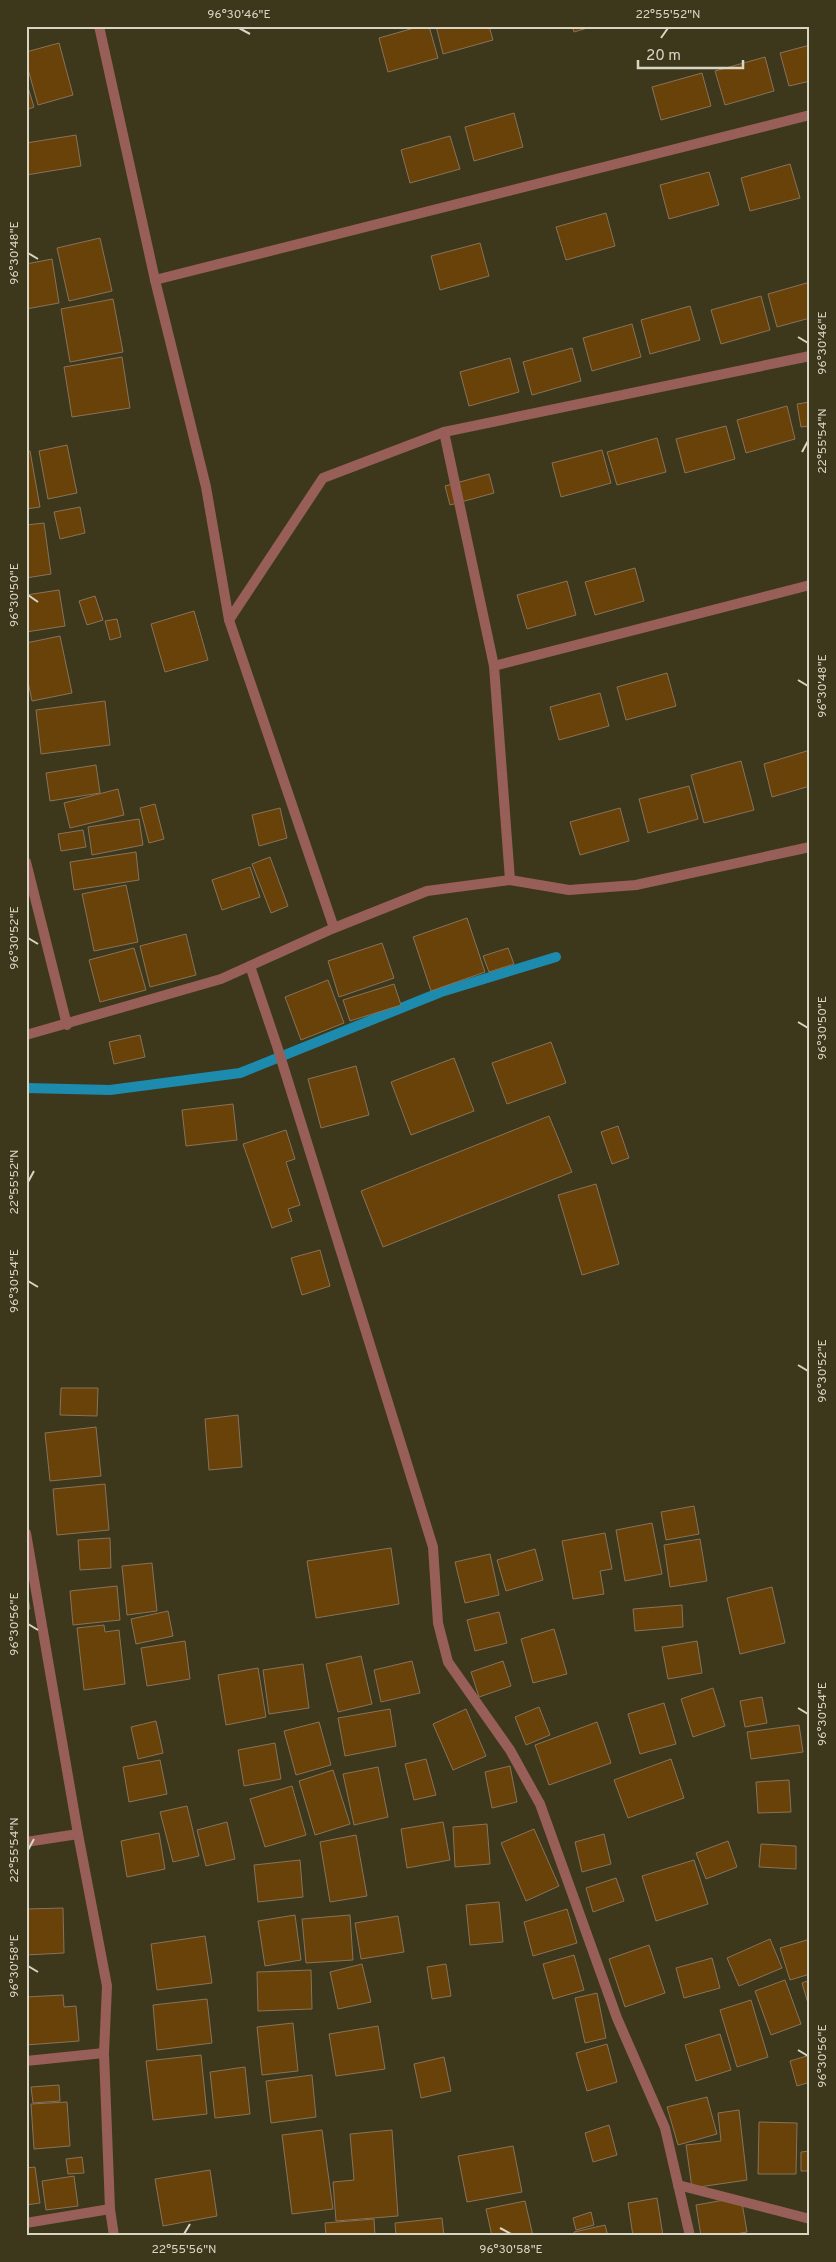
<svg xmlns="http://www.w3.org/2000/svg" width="836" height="2262" font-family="Overpass,sans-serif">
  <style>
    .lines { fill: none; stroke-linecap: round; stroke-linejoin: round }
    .stream { stroke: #1d8bae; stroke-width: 10 }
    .building { fill: #69420a; stroke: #887259 }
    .service { stroke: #975f57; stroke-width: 10 }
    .minor { stroke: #975f57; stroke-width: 10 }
    .ticks { fill: none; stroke: #d8d5c5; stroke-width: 2 }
    .neatline { fill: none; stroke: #d8d5c5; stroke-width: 2 }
    .ticks-label { font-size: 12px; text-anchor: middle; fill: #d8d5c5 }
  </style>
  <rect width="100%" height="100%" fill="#3d381b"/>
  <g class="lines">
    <!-- stream -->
    <path class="stream" d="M26 1088 110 1090 240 1073 441 992 556 957"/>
  </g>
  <!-- building -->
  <g class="building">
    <path d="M421 26H429L438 58 388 72 379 38Z"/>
    <path d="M436 26H489L493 40 443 54Z"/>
    <path d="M572 26H594L574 32Z"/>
    <path d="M59 43 73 95 38 105 26 62V52Z"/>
    <path d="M810 45V81L789 86 780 53Z"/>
    <path d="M765 57 774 91 725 105 715 71Z"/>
    <path d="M702 73 711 106 661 120 652 87Z"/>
    <path d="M26 81 34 107 26 110Z"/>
    <path d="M514 113 523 147 474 161 465 127Z"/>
    <path d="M76 135 81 166 26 175V143Z"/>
    <path d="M450 136 460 169 410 183 401 150Z"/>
    <path d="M790 164 800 198 750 211 741 178Z"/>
    <path d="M709 172 719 205 669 219 660 185Z"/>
    <path d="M606 213 615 246 566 260 556 227Z"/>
    <path d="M100 238 112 291 69 301 57 248Z"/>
    <path d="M480 243 489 276 440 290 431 256Z"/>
    <path d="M52 259 59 303 26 309V264Z"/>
    <path d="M810 282V318L777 327 768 294Z"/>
    <path d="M761 296 770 330 721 344 711 310Z"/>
    <path d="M113 299 123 352 70 362 61 309Z"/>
    <path d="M690 306 700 340 650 354 641 320Z"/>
    <path d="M632 324 641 357 592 371 583 338Z"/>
    <path d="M572 348 581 381 532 395 523 362Z"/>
    <path d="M122 357 130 408 72 417 64 367Z"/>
    <path d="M510 358 519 392 469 406 460 372Z"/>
    <path d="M810 402V426L801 427 797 404Z"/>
    <path d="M787 406 795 439 746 453 737 420Z"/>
    <path d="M726 426 735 459 685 473 676 439Z"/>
    <path d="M657 438 666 472 617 485 607 452Z"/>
    <path d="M67 445 77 493 48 499 39 451Z"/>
    <path d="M602 450 611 483 561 497 552 463Z"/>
    <path d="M30 451 40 507 26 509V452Z"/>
    <path d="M489 474 494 493 450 505 445 486Z"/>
    <path d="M80 507 85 533 60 539 54 512Z"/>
    <path d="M44 523 51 574 26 578V525Z"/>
    <path d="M635 568 644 601 595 615 585 582Z"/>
    <path d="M567 581 576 615 527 629 517 595Z"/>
    <path d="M59 590 65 626 26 632V595Z"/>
    <path d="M95 596 103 620 87 625 79 601Z"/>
    <path d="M194 611 208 660 165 672 151 624Z"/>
    <path d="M117 619 121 637 110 640 105 621Z"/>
    <path d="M60 636 72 693 32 701 26 672V643Z"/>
    <path d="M667 673 676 706 626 720 617 687Z"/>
    <path d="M600 693 609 726 559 740 550 707Z"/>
    <path d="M105 701 110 745 41 754 36 710Z"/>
    <path d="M810 750V786L772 797 764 764Z"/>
    <path d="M741 761 754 810 704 823 691 775Z"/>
    <path d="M96 765 100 793 50 801 46 773Z"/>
    <path d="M689 786 698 819 648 833 639 799Z"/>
    <path d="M118 789 124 815 70 828 64 803Z"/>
    <path d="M155 804 164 839 149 843 140 808Z"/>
    <path d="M280 808 287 838 259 846 252 815Z"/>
    <path d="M620 808 629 841 580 855 570 822Z"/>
    <path d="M139 819 143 845 92 855 88 827Z"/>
    <path d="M83 830 86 847 61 851 58 834Z"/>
    <path d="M136 852 139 880 74 890 70 862Z"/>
    <path d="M270 857 288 906 271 913 252 864Z"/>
    <path d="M250 867 260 897 222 910 212 880Z"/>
    <path d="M126 885 138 942 94 951 82 894Z"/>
    <path d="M467 918 485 972 431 991 413 937Z"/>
    <path d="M186 934 196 975 150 987 140 946Z"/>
    <path d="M382 943 394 978 339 997 328 961Z"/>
    <path d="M134 948 146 990 100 1002 89 960Z"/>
    <path d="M508 948 514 964 489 972 483 956Z"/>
    <path d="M328 980 344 1023 301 1040 285 997Z"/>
    <path d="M394 984 401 1005 350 1021 343 1000Z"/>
    <path d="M140 1035 145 1057 114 1064 109 1042Z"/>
    <path d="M551 1042 566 1083 507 1104 492 1063Z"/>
    <path d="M454 1058 474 1111 411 1135 391 1082Z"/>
    <path d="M356 1066 369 1115 321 1128 308 1079Z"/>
    <path d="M233 1104 237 1140 186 1146 182 1110Z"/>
    <path d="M549 1116 572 1172 383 1247 361 1191Z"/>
    <path d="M618 1126 629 1158 612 1164 601 1132Z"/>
    <path d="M286 1130 295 1159 286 1162 300 1205 288 1209 292 1221 272 1228 243 1144Z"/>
    <path d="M596 1184 619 1264 582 1275 558 1195Z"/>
    <path d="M320 1250 330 1286 302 1295 291 1258Z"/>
    <path d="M61 1388H98L97 1416 60 1415Z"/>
    <path d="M238 1415 242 1467 209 1470 205 1419Z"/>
    <path d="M96 1427 101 1476 50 1481 45 1433Z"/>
    <path d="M105 1484 109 1530 57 1535 53 1489Z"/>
    <path d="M694 1506 699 1534 666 1540 661 1512Z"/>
    <path d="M652 1523 662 1574 625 1581 616 1530Z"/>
    <path d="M605 1533 612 1569 600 1571 604 1594 573 1599 562 1541Z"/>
    <path d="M110 1538 111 1568 80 1570 78 1540Z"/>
    <path d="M700 1539 707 1581 670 1587 664 1545Z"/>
    <path d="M391 1548 399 1604 316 1618 307 1561Z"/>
    <path d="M535 1549 543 1580 506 1591 497 1560Z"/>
    <path d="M490 1554 499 1595 465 1603 455 1562Z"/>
    <path d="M152 1563 157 1611 127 1615 122 1566Z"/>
    <path d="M26 1586 30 1609H26Z"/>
    <path d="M117 1586 120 1620 73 1625 70 1591Z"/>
    <path d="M772 1587 785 1643 740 1654 727 1598Z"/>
    <path d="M682 1605 683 1627 635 1631 633 1609Z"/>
    <path d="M168 1611 173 1636 136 1644 131 1619Z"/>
    <path d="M499 1612 507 1643 475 1651 467 1620Z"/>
    <path d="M104 1625 105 1632 119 1630 125 1684 84 1690 77 1628Z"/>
    <path d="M554 1629 567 1674 533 1683 521 1639Z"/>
    <path d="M185 1641 190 1679 147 1686 141 1648Z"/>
    <path d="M697 1641 702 1673 668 1679 662 1647Z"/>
    <path d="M361 1656 372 1704 338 1712 326 1664Z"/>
    <path d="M412 1661 420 1693 381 1702 374 1670Z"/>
    <path d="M503 1661 511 1686 479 1697 471 1672Z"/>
    <path d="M303 1664 309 1708 269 1714 263 1670Z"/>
    <path d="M258 1668 266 1717 226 1725 218 1675Z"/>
    <path d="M713 1688 725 1726 693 1737 681 1699Z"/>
    <path d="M762 1697 767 1723 745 1727 740 1701Z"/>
    <path d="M664 1703 676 1744 640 1754 628 1714Z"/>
    <path d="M539 1707 550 1735 526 1745 515 1717Z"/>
    <path d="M390 1709 396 1746 345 1756 338 1718Z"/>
    <path d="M466 1709 486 1756 453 1770 433 1724Z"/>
    <path d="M156 1721 163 1753 138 1759 131 1727Z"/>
    <path d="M319 1722 331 1765 296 1775 284 1731Z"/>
    <path d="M597 1722 611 1763 549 1785 535 1745Z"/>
    <path d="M799 1725 803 1752 751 1759 747 1732Z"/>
    <path d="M275 1743 281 1779 244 1786 238 1750Z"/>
    <path d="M426 1759 436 1795 414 1800 405 1764Z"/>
    <path d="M671 1759 684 1798 628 1818 614 1780Z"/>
    <path d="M160 1760 167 1794 129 1802 123 1767Z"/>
    <path d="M510 1766 517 1802 492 1808 485 1772Z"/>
    <path d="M378 1767 388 1817 354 1825 343 1774Z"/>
    <path d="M333 1770 350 1824 315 1835 299 1781Z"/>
    <path d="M789 1780 791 1812 758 1813 756 1782Z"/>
    <path d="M292 1786 306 1835 265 1847 250 1799Z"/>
    <path d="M187 1806 199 1856 173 1862 160 1812Z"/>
    <path d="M227 1822 235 1859 206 1866 197 1830Z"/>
    <path d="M443 1822 450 1860 407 1868 401 1829Z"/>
    <path d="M487 1824 490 1864 455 1867 453 1827Z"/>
    <path d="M534 1829 559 1886 526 1901 501 1843Z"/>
    <path d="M159 1833 165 1869 127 1877 121 1841Z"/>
    <path d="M604 1834 611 1864 582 1872 575 1842Z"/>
    <path d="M356 1835 367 1896 330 1902 320 1842Z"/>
    <path d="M728 1841 737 1867 706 1879 696 1853Z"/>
    <path d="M761 1844 796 1846V1869L759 1867Z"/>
    <path d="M300 1860 303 1897 258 1902 254 1865Z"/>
    <path d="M694 1860 708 1904 656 1921 642 1876Z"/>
    <path d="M616 1878 624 1901 593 1912 586 1888Z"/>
    <path d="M499 1902 503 1942 470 1945 466 1905Z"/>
    <path d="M63 1908 64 1953 26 1955V1909Z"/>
    <path d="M567 1909 577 1943 533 1956 524 1922Z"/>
    <path d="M295 1915 301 1960 265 1966 258 1921Z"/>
    <path d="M350 1915 353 1960 306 1963 302 1919Z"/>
    <path d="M398 1916 404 1952 361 1959 355 1923Z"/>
    <path d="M205 1936 212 1983 157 1990 151 1944Z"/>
    <path d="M770 1939 782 1968 739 1986 727 1958Z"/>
    <path d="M810 1939V1974L790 1980 780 1948Z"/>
    <path d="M649 1945 665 1993 625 2007 609 1959Z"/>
    <path d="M574 1955 584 1990 553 1999 543 1964Z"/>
    <path d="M712 1958 720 1988 684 1998 676 1968Z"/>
    <path d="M362 1964 371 2002 338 2009 330 1972Z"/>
    <path d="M446 1964 451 1996 432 1999 427 1967Z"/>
    <path d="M311 1970 312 2009 258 2011 257 1972Z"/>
    <path d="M785 1980 801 2024 771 2035 755 1991Z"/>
    <path d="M810 1980V2010L802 1983Z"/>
    <path d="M597 1993 606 2038 585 2043 575 1998Z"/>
    <path d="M63 1995 64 2007 76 2006 79 2041 26 2045V1997Z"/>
    <path d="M207 1999 212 2043 157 2050 153 2005Z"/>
    <path d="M751 2000 768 2057 737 2067 720 2010Z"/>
    <path d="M293 2023 298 2071 262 2075 257 2027Z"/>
    <path d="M378 2026 385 2069 336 2076 329 2034Z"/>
    <path d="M720 2034 731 2070 696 2081 685 2045Z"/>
    <path d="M607 2044 617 2082 587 2091 576 2053Z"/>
    <path d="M201 2055 207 2114 153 2120 146 2061Z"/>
    <path d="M810 2055V2082L797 2086 790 2061Z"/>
    <path d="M444 2057 451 2091 421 2098 414 2064Z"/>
    <path d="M245 2067 250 2114 215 2118 210 2072Z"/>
    <path d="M312 2075 316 2117 271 2123 266 2081Z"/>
    <path d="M59 2085 60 2101 33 2103 31 2087Z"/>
    <path d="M707 2097 717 2134 678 2145 667 2107Z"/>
    <path d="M67 2102 70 2146 34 2149 31 2104Z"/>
    <path d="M739 2110 747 2180 692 2188 686 2145 721 2141 718 2113Z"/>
    <path d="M759 2122 797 2123 796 2174H758Z"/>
    <path d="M609 2125 617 2155 593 2162 585 2133Z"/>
    <path d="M322 2130 333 2209 292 2214 282 2135Z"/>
    <path d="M392 2130 398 2216 336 2221 333 2182 354 2180 350 2134Z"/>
    <path d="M513 2146 522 2192 467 2202 458 2156Z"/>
    <path d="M810 2151V2171H801V2152Z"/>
    <path d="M82 2157 84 2173 68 2174 66 2159Z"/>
    <path d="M35 2167 40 2203 26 2205V2168Z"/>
    <path d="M210 2170 217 2216 163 2226 155 2179Z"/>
    <path d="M74 2176 78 2206 46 2210 42 2181Z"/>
    <path d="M741 2197 747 2232 724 2236H701L696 2205Z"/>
    <path d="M657 2198 663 2236H633L628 2203Z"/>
    <path d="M525 2201 533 2236H492L486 2209Z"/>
    <path d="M591 2212 594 2225 576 2230 573 2218Z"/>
    <path d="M442 2218 444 2236H396L395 2223Z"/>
    <path d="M374 2219 375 2236H326L325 2223Z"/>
    <path d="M605 2225 608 2236H575L574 2232Z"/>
  </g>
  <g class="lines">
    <!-- service -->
    <g class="service">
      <path d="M26 1842 78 1834"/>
      <path d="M26 2061 104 2053"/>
      <path d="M26 2223 110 2209"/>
    </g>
    <!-- minor -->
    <g class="minor">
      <path d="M99 26 155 280 206 487 229 620 334 928"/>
      <path d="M155 280 810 115"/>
      <path d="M444 432 494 666"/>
      <path d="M229 620 323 478 444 432 810 356"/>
      <path d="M26 862 67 1025"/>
      <path d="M510 880 494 666 810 585"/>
      <path d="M250 966 277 1046 433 1547 438 1623 448 1662 510 1750 540 1804 617 2018 665 2128 690 2236"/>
      <path d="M26 1035 221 979 334 928 427 891 510 880 569 890 636 885 810 847"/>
      <path d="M26 1533 78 1834 107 1986 104 2053 110 2209 114 2236"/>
      <path d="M678 2185 810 2219"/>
    </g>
  </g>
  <!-- ticks -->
  <path class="ticks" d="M239 28 250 34M661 38 668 28M28 253 38 259M798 337 808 343M802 452 808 441M28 595 38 602M798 680 808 686M28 938 38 944M798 1022 808 1028M28 1182 34 1171M28 1281 38 1287M798 1365 808 1371M28 1624 38 1630M798 1708 808 1714M28 1850 34 1839M28 1966 38 1972M798 2050 808 2056M500 2228 511 2234M184 2234 190 2224"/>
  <!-- border -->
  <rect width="836" height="2262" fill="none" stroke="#3d381b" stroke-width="55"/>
  <!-- scale -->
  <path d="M638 60v8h105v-8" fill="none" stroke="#d8d5c5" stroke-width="2.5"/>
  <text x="646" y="60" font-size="15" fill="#d8d5c5" stroke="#3d381b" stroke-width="4" paint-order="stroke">20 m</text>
  <rect x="28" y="28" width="780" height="2206" class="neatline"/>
  <g class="ticks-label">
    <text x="239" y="18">96°30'46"E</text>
    <text x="668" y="18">22°55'52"N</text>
    <text transform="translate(14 253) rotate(-90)" y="4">96°30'48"E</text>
    <text transform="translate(822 343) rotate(-90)" y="4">96°30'46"E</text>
    <text transform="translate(822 441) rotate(-90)" y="4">22°55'54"N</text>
    <text transform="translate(14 595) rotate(-90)" y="4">96°30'50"E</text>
    <text transform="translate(822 686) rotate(-90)" y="4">96°30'48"E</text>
    <text transform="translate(14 938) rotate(-90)" y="4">96°30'52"E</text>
    <text transform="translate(822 1028) rotate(-90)" y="4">96°30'50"E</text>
    <text transform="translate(14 1182) rotate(-90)" y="4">22°55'52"N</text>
    <text transform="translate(14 1281) rotate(-90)" y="4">96°30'54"E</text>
    <text transform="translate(822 1371) rotate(-90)" y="4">96°30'52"E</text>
    <text transform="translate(14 1624) rotate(-90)" y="4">96°30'56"E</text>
    <text transform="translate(822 1714) rotate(-90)" y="4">96°30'54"E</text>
    <text transform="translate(14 1850) rotate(-90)" y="4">22°55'54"N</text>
    <text transform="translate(14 1966) rotate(-90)" y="4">96°30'58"E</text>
    <text transform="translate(822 2056) rotate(-90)" y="4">96°30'56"E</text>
    <text x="184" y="2253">22°55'56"N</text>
    <text x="511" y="2253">96°30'58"E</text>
  </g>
</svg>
